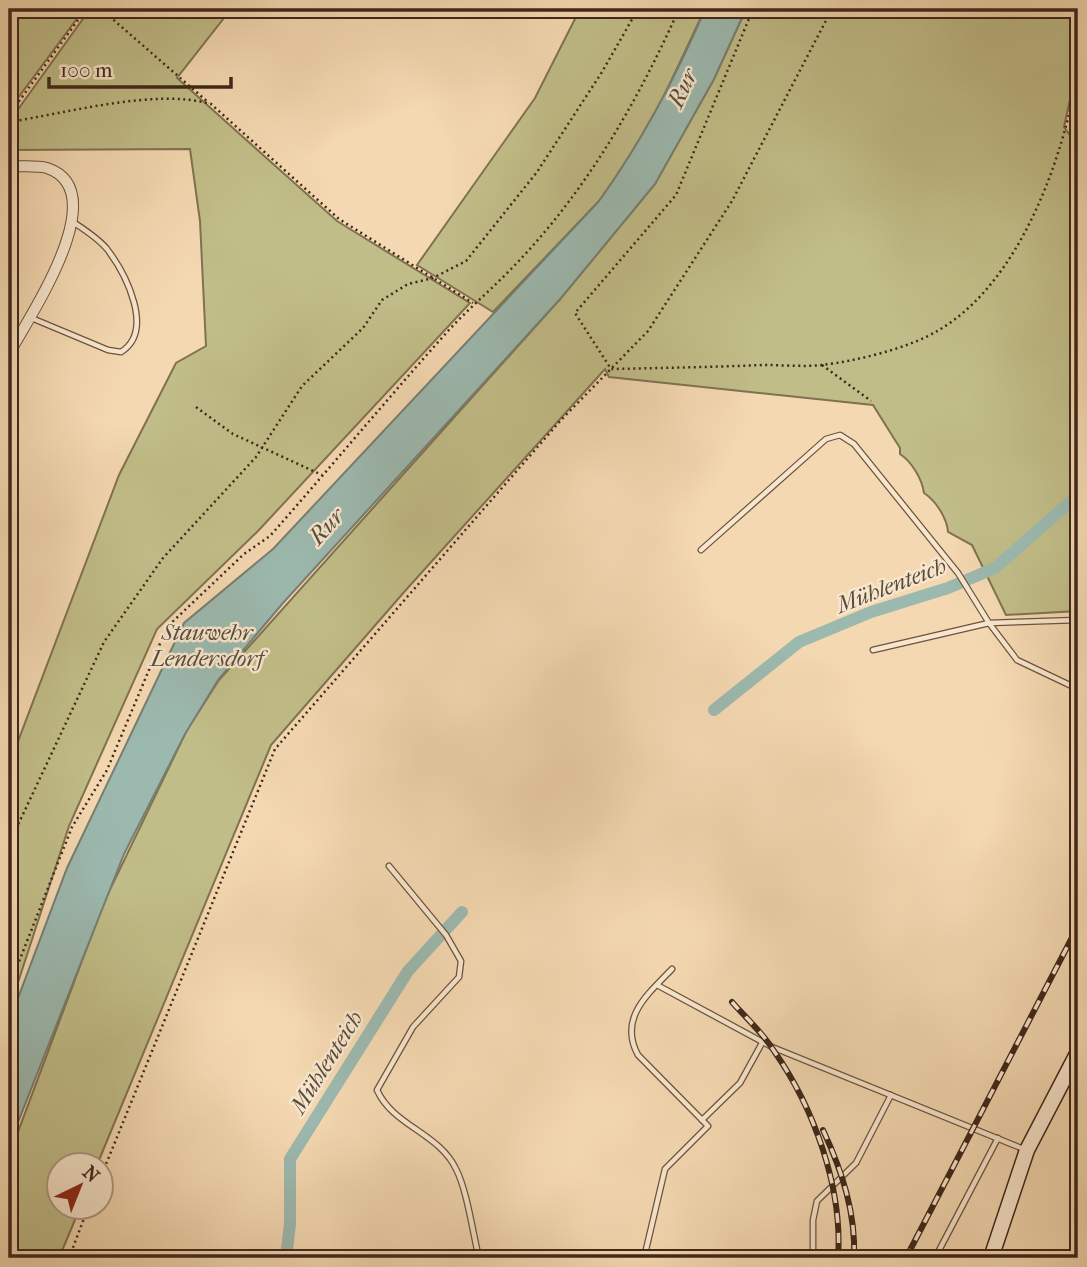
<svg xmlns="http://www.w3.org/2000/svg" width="1087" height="1267" font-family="'IM FELL French Canon',serif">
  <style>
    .green { fill: #c1bd88; stroke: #807251; stroke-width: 2 }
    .water { fill: #9cb9af; stroke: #777f73; stroke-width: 2 }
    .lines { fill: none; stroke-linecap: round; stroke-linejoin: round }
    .canal { stroke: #9cb9af; stroke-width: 12 }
    .service-casing { stroke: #6c5340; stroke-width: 7 }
    .minor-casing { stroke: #6c5340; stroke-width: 12 }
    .secondary-casing { stroke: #3f271a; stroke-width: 17 }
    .path { stroke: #3f271a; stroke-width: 2.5; stroke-dasharray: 2 3.5; stroke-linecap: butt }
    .service { stroke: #f8e6cc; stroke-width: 4.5 }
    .minor { stroke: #f8e6cc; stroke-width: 10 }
    .secondary { stroke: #f8e6cc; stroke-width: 14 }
    .rail-casing { stroke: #3f271a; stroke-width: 6 }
    .rail { stroke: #f8e6cc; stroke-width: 3.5; stroke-dasharray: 10; stroke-linecap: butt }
    .labels { text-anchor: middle; stroke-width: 5; stroke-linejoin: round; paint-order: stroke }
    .water-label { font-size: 23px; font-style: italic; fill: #564c3f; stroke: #f8e6cc }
  </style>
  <rect width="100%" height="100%" fill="#f4d8b1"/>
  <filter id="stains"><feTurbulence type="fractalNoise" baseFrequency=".00286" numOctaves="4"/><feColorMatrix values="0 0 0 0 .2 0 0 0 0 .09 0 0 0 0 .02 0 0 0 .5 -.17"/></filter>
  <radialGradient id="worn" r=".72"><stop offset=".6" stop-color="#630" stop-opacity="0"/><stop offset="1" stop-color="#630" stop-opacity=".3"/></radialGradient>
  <!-- green -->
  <g class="green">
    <path d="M9 9H84L9 110Z"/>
    <path d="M90 9H231L177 78 337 221 470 303 258 531 157 629 69 826 9 1010V765L119 475 176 363 206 346 200 221 190 149 9 150V122Z"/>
    <path d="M580 9H705L664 96 633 153 599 201 493 312 417 265 535 98Z"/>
    <path d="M746 9H1078L1077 67 1064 127 1078 146V611L1006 615 972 545 948 532C947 518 936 501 924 493 922 479 912 462 900 454V448L873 405 609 377 605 369 405 591 271 745 97 1165 60 1166V1208H80L59 1258H9V1156L104 902 187 730 219 680 561 298 655 184 714 79Z"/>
  </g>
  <!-- water -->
  <path class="water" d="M705 9H746L714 79 655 184 561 298 283 603 218 680 185 734 124 854 9 1145V1022L67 868 184 623 273 549 599 201C642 141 676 77 705 9Z"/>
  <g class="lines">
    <!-- canal -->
    <g class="canal">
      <path d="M714 710 799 642 871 612 948 588 995 568 1078 495"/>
      <path d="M286 1258 290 1224V1159L408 971 462 912"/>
    </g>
    <!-- service casing -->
    <g class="service-casing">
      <g id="service">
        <path d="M29 317 108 350 121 352C155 331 126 274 107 249 98 238 85 230 73 222"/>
        <path d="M701 550 826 439 840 435 854 444 958 573 989 623 1017 660 1078 689"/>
        <path d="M873 650 989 623 1078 620"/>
        <path d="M389 866 446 935 461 961 459 977 413 1027 377 1090C393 1126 439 1133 456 1169 467 1190 473 1234 479 1258"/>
        <path d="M657 985 772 1047 1026 1150"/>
        <path d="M702 1120 740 1083 762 1043"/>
        <path d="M217 1258 218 1255"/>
        <path d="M644 1258 665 1169 708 1126 638 1055C618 1018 648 994 672 969"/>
        <path d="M813 1258V1220L817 1201 856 1163 891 1095"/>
        <path d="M935 1258 998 1138"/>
      </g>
    </g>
    <!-- minor casing -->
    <g class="minor-casing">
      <path id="minor" d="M9 166C21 167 36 165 47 168 116 191 28 318 9 354"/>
    </g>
    <!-- secondary casing -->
    <g class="secondary-casing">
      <path id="secondary" d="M991 1258 1027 1150 1078 1052"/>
    </g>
    <!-- path -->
    <g class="path">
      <path d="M101 9 209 103"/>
      <path d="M753 9 676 195 575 313 611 369C662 368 713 367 764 365 783 365 804 367 822 365 856 361 910 348 939 330 1020 282 1063 159 1078 72"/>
      <path d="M9 115 86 9"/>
      <path d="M9 122C67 113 156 88 211 104L339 219 473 303"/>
      <path d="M822 365 871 401"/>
      <path d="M196 407 233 434 322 475"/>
      <path d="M9 844 104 642 163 558 256 457 302 386 363 328 382 300 408 284 433 278 466 261 537 172 602 72 638 9"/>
      <path d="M9 987 72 827 107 770 167 627 244 554 270 536C330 468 388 398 448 331 469 308 492 289 513 267 585 193 637 103 679 9"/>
      <path d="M102 1174 275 749 561 420 648 331 732 201 832 9"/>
      <path d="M69 1258 88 1208"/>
    </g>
    <!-- service -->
    <use href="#service" class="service"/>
    <!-- minor -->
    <use href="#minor" class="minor"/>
    <!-- secondary -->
    <use href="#secondary" class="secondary"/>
    <!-- rail casing -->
    <g class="rail-casing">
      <g id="rail">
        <path d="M732 1002C746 1018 763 1033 774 1051 814 1108 843 1188 838 1258"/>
        <path d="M823 1130C842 1171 856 1213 854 1258"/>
        <path d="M906 1258 1078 926"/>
      </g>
    </g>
    <!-- rail -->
    <use href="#rail" class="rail"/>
  </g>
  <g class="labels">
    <!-- water labels -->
    <g class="water-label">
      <text transform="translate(682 88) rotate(-65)" y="8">Rur</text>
      <text transform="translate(326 526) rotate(-48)" y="8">Rur</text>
      <text transform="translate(891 585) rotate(-21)" y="8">Mühlenteich</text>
      <text x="207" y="640">Stauwehr<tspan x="207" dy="26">Lendersdorf</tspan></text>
      <text transform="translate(326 1062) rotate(-58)" y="8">Mühlenteich</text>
    </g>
  </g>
  <!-- margin -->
  <rect width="1087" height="1267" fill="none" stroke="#f4d8b1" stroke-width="35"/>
  <rect x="10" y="10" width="1066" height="1246" fill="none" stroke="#3f271a" stroke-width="3.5"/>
  <rect x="18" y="18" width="1052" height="1232" fill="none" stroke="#3f271a" stroke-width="2"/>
  <!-- north arrow -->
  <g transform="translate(80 1186) rotate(43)"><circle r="33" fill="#f8e6cc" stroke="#ae9a85" stroke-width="2"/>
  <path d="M0-5L12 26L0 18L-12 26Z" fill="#8f2418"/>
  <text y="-10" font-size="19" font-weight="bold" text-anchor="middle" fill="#3f271a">N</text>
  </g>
  <!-- scale -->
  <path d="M49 77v10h182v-10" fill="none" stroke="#3f271a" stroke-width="3.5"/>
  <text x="60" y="77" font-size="21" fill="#3f271a" stroke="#f8e6cc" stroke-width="5" paint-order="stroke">100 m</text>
  <rect width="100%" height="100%" filter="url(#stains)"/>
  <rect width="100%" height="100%" fill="url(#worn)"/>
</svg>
